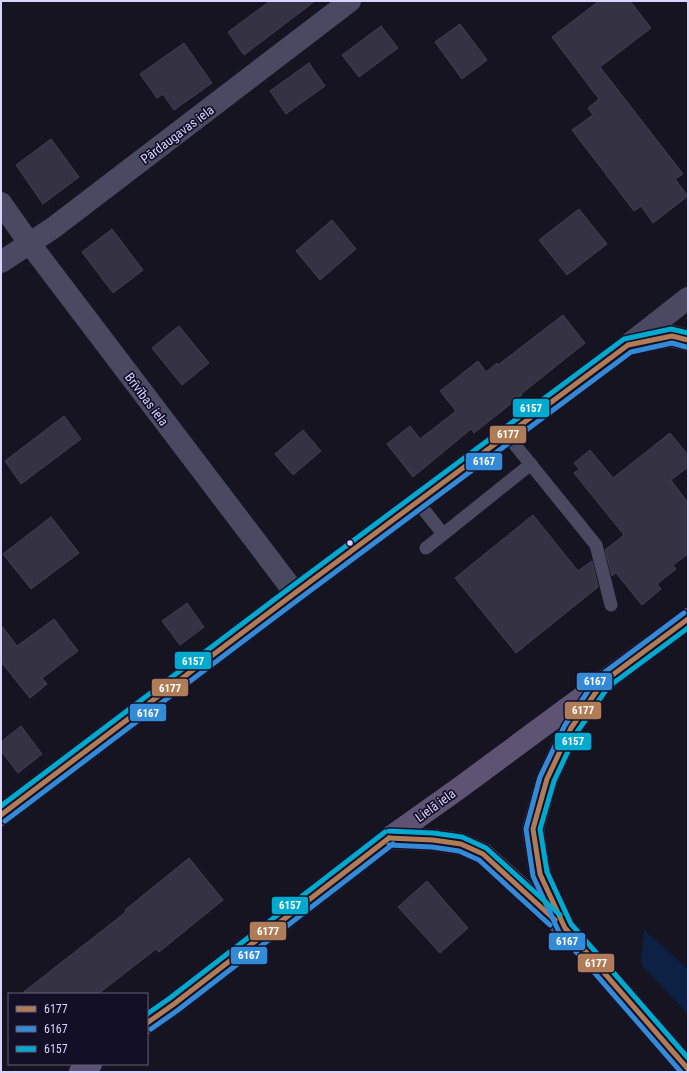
<svg xmlns="http://www.w3.org/2000/svg" width="689" height="1073" font-family="'Roboto Condensed',sans-serif">
  <style>
    .water { fill: #0d2144 }
    .pier { fill: #161421 }
    .building { fill: #343243; stroke: #433f54 }
    .lines { fill: none; stroke-linecap: round; stroke-linejoin: round }
    .lane { stroke: #4a4962; stroke-width: 13 }
    .street { stroke: #4a4962; stroke-width: 22 }
    .primary { stroke: #5e5373; stroke-width: 22 }
    .bus-1-casing { stroke: #130f26; stroke-width: 8 }
    .bus-2-casing { stroke: #130f26; stroke-width: 8 }
    .bus-3-casing { stroke: #130f26; stroke-width: 8 }
    .bus-1 { stroke: #b07c57; stroke-width: 5 }
    .bus-2 { stroke: #338bd7; stroke-width: 5 }
    .bus-3 { stroke: #00a9ce; stroke-width: 5 }
    .bus-dot { fill: #d9d4ff; stroke: #130f26; stroke-width: 1.5 }
    .labels { text-anchor: middle; stroke-width: 3.5; stroke-linejoin: round; paint-order: stroke }
    .street-label { font-size: 13px; fill: #d9d4ff; stroke: #130f26 }
    .line-badge { stroke: #130f26; stroke-width: 1.5 }
    .badge-label { font-size: 11px; text-anchor: middle; font-weight: bold; fill: #fff }
  </style>
  <rect width="100%" height="100%" fill="#161421"/>
  <!-- water -->
  <path class="water" d="M644 930 670 953 688 970V1014L641 964Z"/>
  <!-- pier -->
  <path class="pier" d="M685 1021 688 1024V1072H647L641 1065Z"/>
  <!-- building -->
  <g class="building">
    <path d="M270 1H315L244 55 228 32Z"/>
    <path d="M599 1H630L651 28 600 67 683 174 675 179 688 196 653 223 641 206 634 211 572 130 593 115 588 108 599 99 552 37Z"/>
    <path d="M460 24 487 60 462 79 435 42Z"/>
    <path d="M381 26 398 48 359 77 342 55Z"/>
    <path d="M184 43 212 83 174 110 163 94 157 98 140 74Z"/>
    <path d="M309 63 325 86 286 114 270 91Z"/>
    <path d="M51 139 79 177 43 204 16 165Z"/>
    <path d="M579 209 607 244 567 275 539 240Z"/>
    <path d="M332 220 356 249 320 280 296 251Z"/>
    <path d="M112 229 143 270 113 293 82 252Z"/>
    <path d="M563 315 585 343 521 394 522 395 474 433 471 429 413 477 387 444 410 426 420 439 456 411 440 391 478 361 486 372 497 363 498 365Z"/>
    <path d="M179 326 209 363 182 385 152 348Z"/>
    <path d="M64 416 81 439 21 484 5 461Z"/>
    <path d="M303 430 321 451 293 475 275 454Z"/>
    <path d="M670 433 688 455V467L671 480 688 503V554L673 565 676 569 657 584 661 589 642 605 616 573 612 576 605 550 624 535 574 473 579 469 574 463 590 450 613 478Z"/>
    <path d="M533 515 578 571 592 561 598 587 516 653 455 578Z"/>
    <path d="M51 517 79 553 31 589 3 554Z"/>
    <path d="M187 603 204 627 180 645 162 621Z"/>
    <path d="M54 619 78 651 42 678 47 684 30 698 1 662V625L17 646Z"/>
    <path d="M21 726 42 754 18 773 1 751V742Z"/>
    <path d="M189 858 223 900 159 952 156 949 98 994H21L126 912 125 910Z"/>
    <path d="M427 881 468 928 440 953 398 907Z"/>
  </g>
  <g class="lines">
    <!-- lane -->
    <g class="lane">
      <path d="M507 435 596 545 611 605"/>
      <path d="M417 501 443 534"/>
      <path d="M426 548 531 464"/>
    </g>
    <!-- street -->
    <g class="street">
      <path d="M1 203 30 244 295 593"/>
      <path d="M1 262 53 228 350 1"/>
      <path d="M628 345 688 298"/>
    </g>
    <!-- primary -->
    <g class="primary">
      <path d="M1 815 295 593 628 345 672 336 688 340"/>
      <path d="M389 838 433 840 461 844 483 854 565 928 688 1069"/>
      <path d="M561 920 540 874 533 829 547 779 571 728 592 697"/>
      <path d="M147 1023 174 1004 389 838 458 789 688 619"/>
      <path d="M80 1072 91 1064"/>
    </g>
    <!-- bus-1 casing -->
    <g class="bus-1-casing">
      <g id="bus-1">
        <path d="M688 619 603 682 571 728 547 779 533 829 540 874 565 928 688 1069"/>
        <path d="M1 815 295 593 628 345 672 336 688 340"/>
        <path d="M389 838 433 840 461 844 483 854 555 920"/>
        <path d="M147 1023 174 1004 389 838"/>
      </g>
    </g>
    <!-- bus-2 casing -->
    <g class="bus-2-casing">
      <g id="bus-2">
        <path d="M5 821 299 599 631 352 672 343 686 347"/>
        <path d="M389 845 432 847 459 851 479 860 550 925"/>
        <path d="M151 1029 178 1010 393 844"/>
        <path d="M681 1072 559 932 533 876 526 829 540 777 565 725 597 678 684 613"/>
      </g>
    </g>
    <!-- bus-3 casing -->
    <g class="bus-3-casing">
      <g id="bus-3">
        <path d="M688 628 608 687 577 732 554 781 540 829 547 872 571 924 688 1058"/>
        <path d="M1 806 291 587 624 339 671 329 688 333"/>
        <path d="M389 831 433 833 462 837 486 848 560 915"/>
        <path d="M147 1014 170 998 385 832"/>
      </g>
    </g>
    <!-- bus-1 -->
    <use href="#bus-1" class="bus-1"/>
    <!-- bus-2 -->
    <use href="#bus-2" class="bus-2"/>
    <!-- bus-3 -->
    <use href="#bus-3" class="bus-3"/>
  </g>
  <!-- markers -->
  <circle class="bus-dot" cx="350" cy="543" r="3.5"/>
  <g class="labels">
    <!-- street labels -->
    <g class="street-label">
      <text transform="translate(177 134) rotate(-37)" y="5">Pārdaugavas iela</text>
      <text transform="translate(147 399) rotate(53)" y="5">Brīvības iela</text>
      <text transform="translate(435 805) rotate(-36)" y="5">Lielā iela</text>
    </g>
  </g>
  <g class="line-badge">
    <rect x="512" y="398" width="38" height="20" rx="4" fill="#00a9ce"/>
    <rect x="489" y="425" width="38" height="19" rx="4" fill="#b07c57"/>
    <rect x="465" y="452" width="38" height="19" rx="4" fill="#338bd7"/>
    <rect x="174" y="651" width="38" height="19" rx="4" fill="#00a9ce"/>
    <rect x="576" y="672" width="37" height="19" rx="4" fill="#338bd7"/>
    <rect x="151" y="678" width="38" height="19" rx="4" fill="#b07c57"/>
    <rect x="564" y="701" width="38" height="19" rx="4" fill="#b07c57"/>
    <rect x="129" y="703" width="38" height="19" rx="4" fill="#338bd7"/>
    <rect x="554" y="732" width="38" height="19" rx="4" fill="#00a9ce"/>
    <rect x="271" y="896" width="38" height="19" rx="4" fill="#00a9ce"/>
    <rect x="249" y="921" width="38" height="20" rx="4" fill="#b07c57"/>
    <rect x="548" y="932" width="38" height="19" rx="4" fill="#338bd7"/>
    <rect x="230" y="946" width="38" height="19" rx="4" fill="#338bd7"/>
    <rect x="577" y="953" width="38" height="20" rx="4" fill="#b07c57"/>
  </g>
  <g class="badge-label">
    <text x="531" y="412">6157</text>
    <text x="508" y="438">6177</text>
    <text x="484" y="465">6167</text>
    <text x="193" y="665">6157</text>
    <text x="595" y="685">6167</text>
    <text x="170" y="692">6177</text>
    <text x="583" y="714">6177</text>
    <text x="148" y="717">6167</text>
    <text x="573" y="745">6157</text>
    <text x="290" y="909">6157</text>
    <text x="268" y="935">6177</text>
    <text x="567" y="945">6167</text>
    <text x="249" y="959">6167</text>
    <text x="596" y="967">6177</text>
  </g>
  <!-- border -->
  <rect width="689" height="1073" fill="none" stroke="#d9d4ff" stroke-width="4"/>
  <!-- legend -->
  <rect x="8" y="993" width="140" height="72" fill="#130f26" stroke="#625e7d"/>
  <rect x="16" y="1006" width="20" height="6" fill="#b07c57" stroke="#625e7d"/>
  <text x="44" y="1013" font-size="12" fill="#d9d4ff">6177</text>
  <rect x="16" y="1026" width="20" height="6" fill="#338bd7" stroke="#625e7d"/>
  <text x="44" y="1033" font-size="12" fill="#d9d4ff">6167</text>
  <rect x="16" y="1046" width="20" height="6" fill="#00a9ce" stroke="#625e7d"/>
  <text x="44" y="1053" font-size="12" fill="#d9d4ff">6157</text>
</svg>
